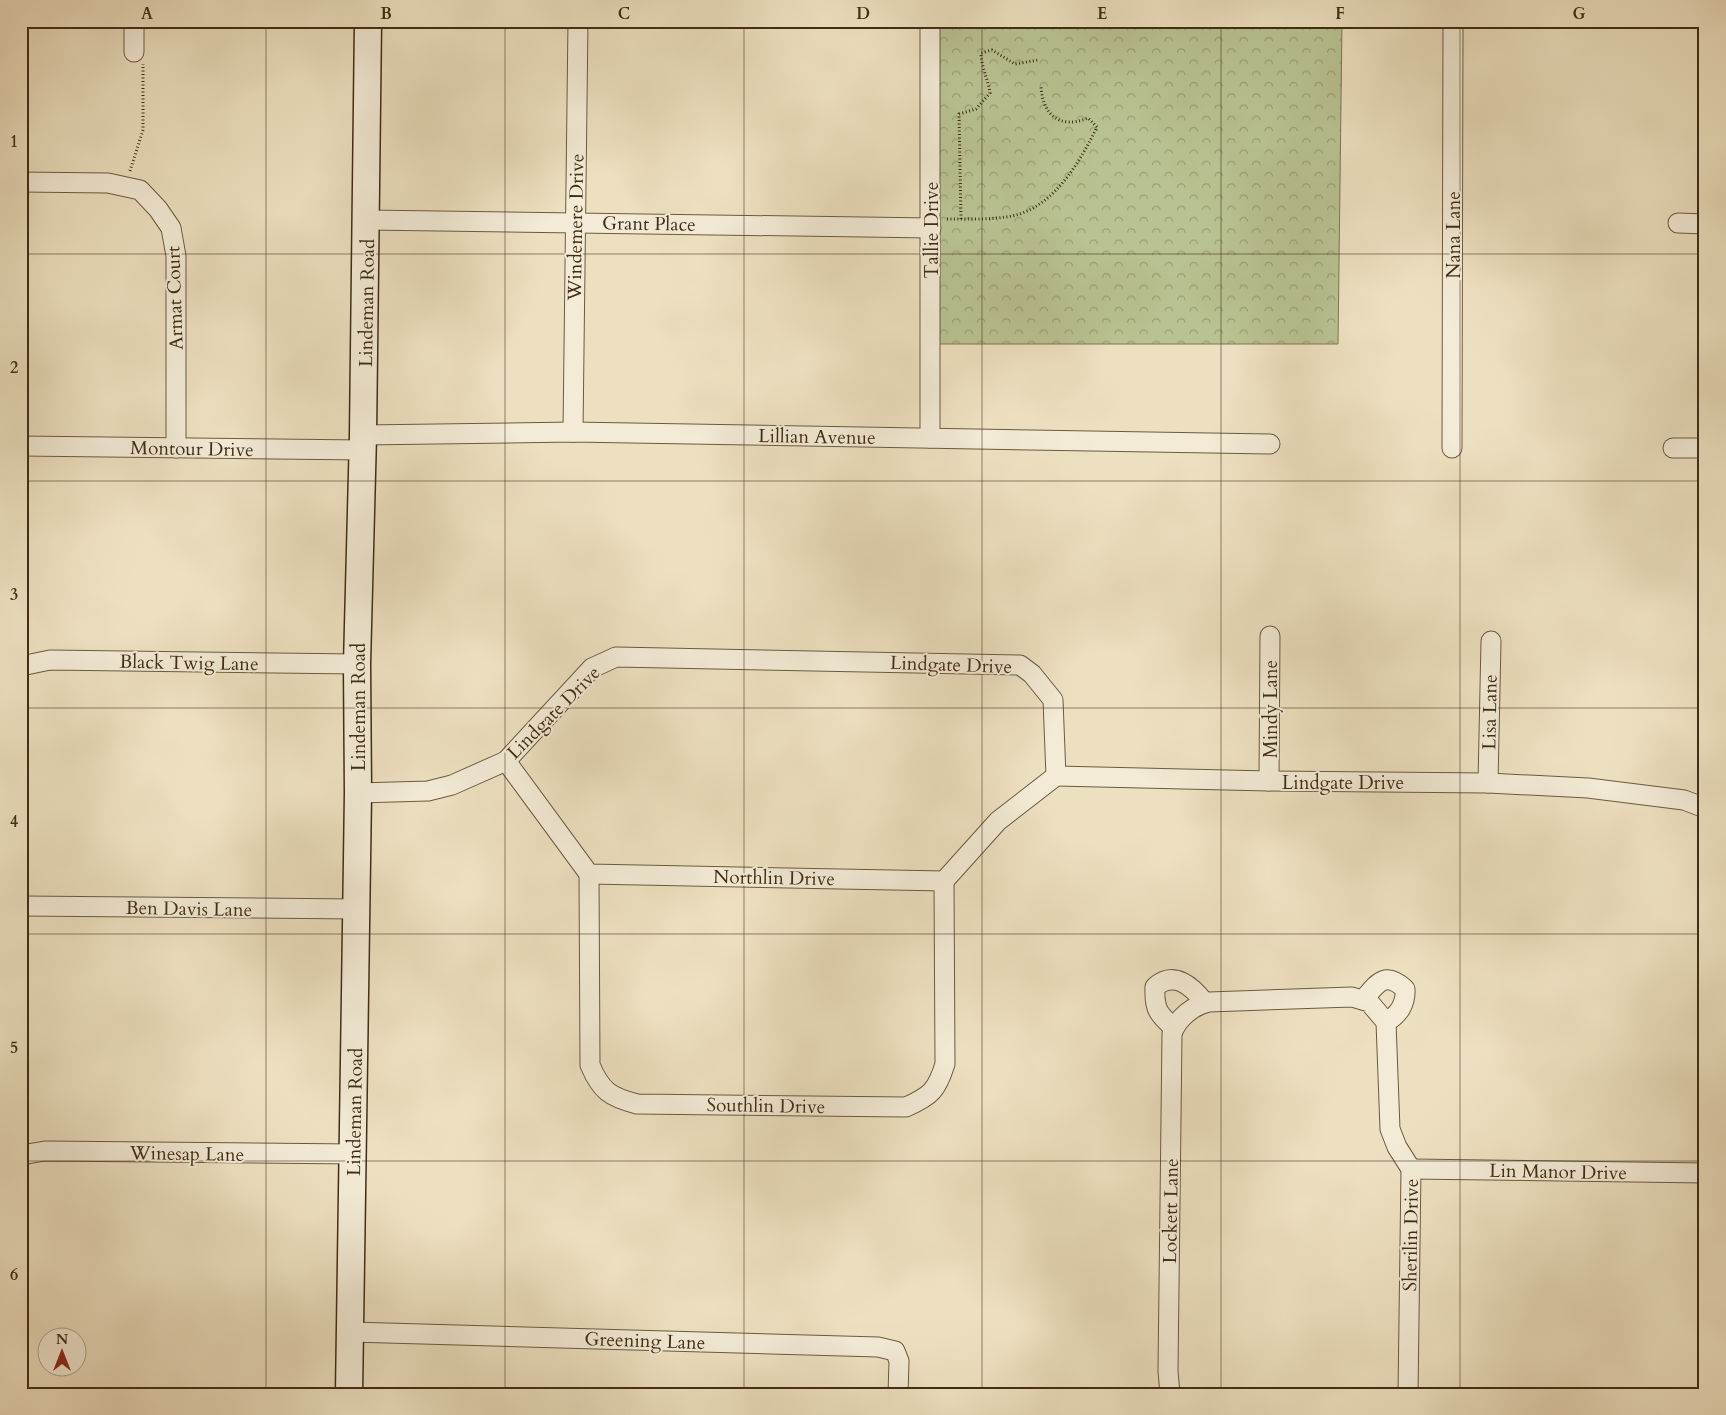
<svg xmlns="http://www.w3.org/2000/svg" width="1726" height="1415" font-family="Cardo,serif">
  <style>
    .park { fill: url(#park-crowns); stroke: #7c7854 }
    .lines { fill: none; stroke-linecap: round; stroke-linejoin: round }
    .street-casing { stroke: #6b5a40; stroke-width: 21 }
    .secondary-casing { stroke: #402d15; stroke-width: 29 }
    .path { stroke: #402d15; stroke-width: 3; stroke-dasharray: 1 2.5; stroke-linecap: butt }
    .street { stroke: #f3ebd6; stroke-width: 19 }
    .secondary { stroke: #f3ebd6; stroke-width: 26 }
    .grid { fill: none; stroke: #402d15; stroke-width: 1; stroke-opacity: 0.55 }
    .labels { text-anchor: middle; stroke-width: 4; stroke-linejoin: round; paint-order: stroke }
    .street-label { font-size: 19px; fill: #402d15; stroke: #f3ebd6 }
    .neatline { fill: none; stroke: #402d15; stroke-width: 2 }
    .grid-label { font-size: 16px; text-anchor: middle; font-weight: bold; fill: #402d15 }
  </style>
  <defs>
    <pattern id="park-crowns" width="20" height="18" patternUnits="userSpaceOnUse" patternTransform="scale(1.25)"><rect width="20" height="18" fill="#b9c292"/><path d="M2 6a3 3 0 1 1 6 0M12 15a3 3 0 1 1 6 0" fill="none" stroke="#989e76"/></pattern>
  </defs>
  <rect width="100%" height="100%" fill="#ede0c0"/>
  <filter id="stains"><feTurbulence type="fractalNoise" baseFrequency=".004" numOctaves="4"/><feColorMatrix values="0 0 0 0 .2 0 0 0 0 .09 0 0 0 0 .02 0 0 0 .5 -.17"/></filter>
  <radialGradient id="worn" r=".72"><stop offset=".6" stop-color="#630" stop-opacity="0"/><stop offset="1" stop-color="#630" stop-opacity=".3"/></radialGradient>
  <!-- park -->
  <path class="park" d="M939 21H1342L1338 344H936Z"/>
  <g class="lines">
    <!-- street casing -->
    <g class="street-casing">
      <g id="street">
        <path d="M134 21V52"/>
        <path d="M930 21V438"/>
        <path d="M21 182 108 183 140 190 158 209 171 228 176 256V448"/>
        <path d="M367 220 931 228"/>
        <path d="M1678 223 1705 224"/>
        <path d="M573 432 578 21"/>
        <path d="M363 435 573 432 1270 444"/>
        <path d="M21 446 363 450"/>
        <path d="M1452 448 1453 21"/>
        <path d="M1673 448H1705"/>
        <path d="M21 666 50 660 357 664"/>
        <path d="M506 761 589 874 944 881 998 821 1056 776"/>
        <path d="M1269 781 1270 636"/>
        <path d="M1488 783 1491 641"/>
        <path d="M358 793 428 791 452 785 506 761 592 668 616 657 1020 665 1032 674 1053 700 1056 776 1269 781 1488 783 1588 788 1684 800 1705 808"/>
        <path d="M589 874 590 1065C601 1091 610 1097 637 1104L906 1107C931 1096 937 1090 945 1064L944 881"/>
        <path d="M21 906 357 909"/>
        <path d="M1363 1000C1377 984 1384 970 1405 989 1406 1003 1399 1015 1386 1022"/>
        <path d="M1174 1028C1158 1014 1154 1009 1155 987 1174 970 1192 986 1205 1003"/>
        <path d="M21 1155 45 1151 354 1154"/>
        <path d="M1411 1169 1705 1173"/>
        <path d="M351 1332 878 1347 895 1351 899 1361 898 1394"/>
        <path d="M1170 1394 1168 1371 1172 1034C1177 1018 1194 1005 1209 1002L1352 997 1369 1002 1386 1022 1390 1129 1397 1147 1411 1169 1408 1394"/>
      </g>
    </g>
    <!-- secondary casing -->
    <g class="secondary-casing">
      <path id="secondary" d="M349 1394 358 793 357 664 363 435 368 21"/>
    </g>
    <!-- path -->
    <g class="path">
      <path d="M130 171 143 130V64"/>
      <path d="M947 219C968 219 990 220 1012 216 1053 208 1080 162 1097 127L1088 118C1059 130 1042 114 1041 85"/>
      <path d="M961 219 959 114 976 109 990 93C988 79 981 66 981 53L992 50 1015 64 1038 60"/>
    </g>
    <!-- street -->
    <use href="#street" class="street"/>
    <!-- secondary -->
    <use href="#secondary" class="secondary"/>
  </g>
  <!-- grid -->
  <path class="grid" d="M266 21V1394M505 21V1394M744 21V1394M982 21V1394M1221 21V1394M1460 21V1394M21 254H1705M21 481H1705M21 708H1705M21 934H1705M21 1161H1705"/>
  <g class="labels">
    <!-- street labels -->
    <g class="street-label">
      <text transform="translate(649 223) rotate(1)" y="7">Grant Place</text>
      <text transform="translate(575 227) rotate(-89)" y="7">Windemere Drive</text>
      <text transform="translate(931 230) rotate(-90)" y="7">Tallie Drive</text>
      <text transform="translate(1453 235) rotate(-90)" y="7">Nana Lane</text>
      <text transform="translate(174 298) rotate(-92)" y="7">Armat Court</text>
      <text transform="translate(366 303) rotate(-89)" y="7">Lindeman Road</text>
      <text transform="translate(817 436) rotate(1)" y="7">Lillian Avenue</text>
      <text transform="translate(192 448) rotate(1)" y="7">Montour Drive</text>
      <text transform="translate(189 662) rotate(1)" y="7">Black Twig Lane</text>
      <text transform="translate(951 664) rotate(2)" y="7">Lindgate Drive</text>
      <text transform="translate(358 707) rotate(-90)" y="7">Lindeman Road</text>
      <text transform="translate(1270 709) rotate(-90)" y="7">Mindy Lane</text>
      <text transform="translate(553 712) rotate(-45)" y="7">Lindgate Drive</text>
      <text transform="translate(1489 712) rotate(-89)" y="7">Lisa Lane</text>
      <text x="1343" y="789">Lindgate Drive</text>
      <text transform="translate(774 877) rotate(1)" y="7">Northlin Drive</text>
      <text transform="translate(189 908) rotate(1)" y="7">Ben Davis Lane</text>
      <text transform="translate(766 1105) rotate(1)" y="7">Southlin Drive</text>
      <text transform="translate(354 1112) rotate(-89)" y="7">Lindeman Road</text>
      <text transform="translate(187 1153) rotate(1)" y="7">Winesap Lane</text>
      <text transform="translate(1558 1171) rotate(1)" y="7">Lin Manor Drive</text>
      <text transform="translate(1170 1211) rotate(-89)" y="7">Lockett Lane</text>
      <text transform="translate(1410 1235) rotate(-89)" y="7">Sherilin Drive</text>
      <text transform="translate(645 1340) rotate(2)" y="7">Greening Lane</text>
    </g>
  </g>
  <!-- margin -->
  <rect width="1726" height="1415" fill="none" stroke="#ede0c0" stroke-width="55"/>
  <!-- north arrow -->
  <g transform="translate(62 1352)"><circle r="24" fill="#f3ebd6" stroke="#ab9f89"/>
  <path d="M0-4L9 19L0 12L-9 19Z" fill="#8f2418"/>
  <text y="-8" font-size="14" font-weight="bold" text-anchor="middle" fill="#402d15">N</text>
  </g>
  <rect x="28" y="28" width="1670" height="1360" class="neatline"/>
  <g class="grid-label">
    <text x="147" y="19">A</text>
    <text x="386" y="19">B</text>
    <text x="624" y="19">C</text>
    <text x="863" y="19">D</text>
    <text x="1102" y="19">E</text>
    <text x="1340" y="19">F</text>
    <text x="1579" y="19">G</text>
    <text x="14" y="147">1</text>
    <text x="14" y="373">2</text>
    <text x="14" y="600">3</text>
    <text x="14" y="827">4</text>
    <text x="14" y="1053">5</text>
    <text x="14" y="1280">6</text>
  </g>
  <rect width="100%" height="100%" filter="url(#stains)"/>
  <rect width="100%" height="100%" fill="url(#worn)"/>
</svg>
